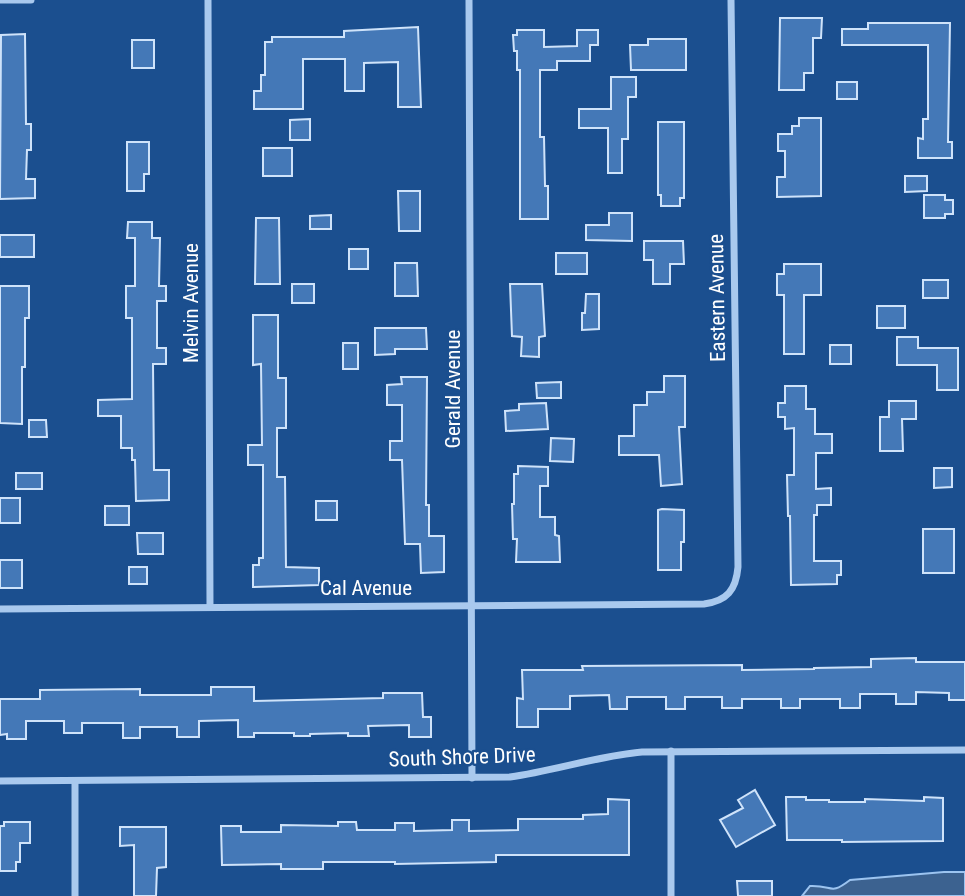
<svg xmlns="http://www.w3.org/2000/svg" width="965" height="896" font-family="'Roboto Condensed',sans-serif">
  <style>
    .water { fill: #3c6290; stroke: #9cc4f0; stroke-width: 2 }
    .building { fill: #4478b7; stroke: #cfe3fa; stroke-width: 2 }
    .lines { fill: none; stroke-linecap: round; stroke-linejoin: round }
    .street { stroke: #a9c9ee; stroke-width: 7 }
    .labels { text-anchor: middle; stroke-width: 5; stroke-linejoin: round; paint-order: stroke }
    .street-label { font-size: 21px; fill: #fff; stroke: #1b4f8f }
  </style>
  <rect width="100%" height="100%" fill="#1b4f8f"/>
  <!-- water -->
  <path class="water" d="M944 872H965V896H802L810 886C834 885 829 896 850 880Z"/>
  <!-- building -->
  <g class="building">
    <path d="M780 18H822L821 38H813V73H804V90H779Z"/>
    <path d="M868 23H950L948 142H952V158H918V138L923 139V119H928V45H842V29H868Z"/>
    <path d="M418 27 421 107H398V62L364 63V91H345V59H303V109H254V91H261V75H265V42H272V37H344V31Z"/>
    <path d="M517 30H544V47L577 46V30H598V45H590V61H557V70H540V137H544L545 186H548V219H520V70H517V51H514L513 35H517Z"/>
    <path d="M25 34 26 124H31V150H27L26 179H35V198L0 199 1 35Z"/>
    <path d="M648 39H686V70H631L630 45H648Z"/>
    <rect x="132" y="40" width="22" height="28"/>
    <path d="M611 77H636V97H628V139H622V173H608V128H579V109H611Z"/>
    <rect x="837" y="82" width="20" height="17"/>
    <path d="M799 118H821V196L777 197V177H785V151H778V134H792V126H799Z"/>
    <path d="M310 119V140H290V120Z"/>
    <path d="M658 122H684V198H680V206H661V195H658Z"/>
    <path d="M127 142H149V174H144V191H127Z"/>
    <rect x="263" y="148" width="29" height="28"/>
    <path d="M905 176H927V191L905 192Z"/>
    <path d="M398 191H420V231H399Z"/>
    <path d="M924 195H945V200H953V214H945V218H924Z"/>
    <path d="M609 213H632V241L586 240V225H609Z"/>
    <path d="M331 215V229H310V216Z"/>
    <path d="M256 218H279L280 284H255Z"/>
    <path d="M128 222H152V238H160L159 286H166V301H157V348H166V364H153L154 470H169V500L136 501 135 460H132V448H121V416H98V400L132 399V318H126V286H135V238H127Z"/>
    <rect x="0" y="235" width="34" height="22"/>
    <path d="M644 241H683L684 264H670V284H653V260H644Z"/>
    <rect x="349" y="249" width="19" height="20"/>
    <rect x="556" y="253" width="31" height="21"/>
    <path d="M395 263H417L418 296H395Z"/>
    <path d="M784 264H821V295H804V354H784V295H777V274H784Z"/>
    <rect x="923" y="280" width="25" height="18"/>
    <rect x="292" y="284" width="22" height="19"/>
    <path d="M510 284H542L545 336 539 337V357L521 356 522 337 512 336Z"/>
    <path d="M0 286H29V318H25V367H22V424L0 423Z"/>
    <path d="M586 294H599V329L582 330V313H585Z"/>
    <rect x="877" y="306" width="28" height="22"/>
    <path d="M253 315H278V378H286V428H277V477H285L286 567 319 568V585L253 587V565H259V558H263V465H248V445H262L261 364 253 365Z"/>
    <path d="M375 328H426L427 349H395V354L375 355Z"/>
    <path d="M897 337H918V348H958V390H937V365H897Z"/>
    <rect x="343" y="343" width="15" height="26"/>
    <rect x="830" y="345" width="21" height="19"/>
    <path d="M664 376H685V427H679L682 484 661 486 659 455H619V436H634V405H647V392H664Z"/>
    <path d="M401 377H427L426 505H429V536H444V572L421 573 420 544H405L402 460H390V441H402V405H387V385L402 384Z"/>
    <path d="M561 382V398H537L536 383Z"/>
    <path d="M785 386H806V409H815V434H832V453H816V489L831 488V505H817V515H814V561H841V575H837V584L791 585 790 516H788L787 475H794V428L785 429V417H778V403H785Z"/>
    <path d="M889 401H916V419H902L903 451H880V417H889Z"/>
    <path d="M546 403 548 429 506 431 505 411 519 410V404Z"/>
    <path d="M29 420H46L47 437H29Z"/>
    <path d="M551 438 574 439 573 462 550 461Z"/>
    <path d="M518 466 548 467V486H540V517H555V535L559 536 560 562H516L517 539H513L512 504H514V474H518Z"/>
    <path d="M934 468H952V487L934 488Z"/>
    <rect x="16" y="473" width="26" height="16"/>
    <rect x="0" y="498" width="20" height="25"/>
    <rect x="316" y="501" width="21" height="19"/>
    <rect x="105" y="506" width="24" height="19"/>
    <path d="M662 509 684 510V542H681V570H658V510Z"/>
    <rect x="923" y="529" width="31" height="44"/>
    <path d="M137 533H163V554H138Z"/>
    <rect x="0" y="560" width="22" height="28"/>
    <rect x="129" y="567" width="18" height="17"/>
    <path d="M916 658V662H965V700H949V693L916 692V704H896V694H860V708H840V699H800V708H781V699H742V708H722V697H685V709H666V697H627V709H610L609 695 570 696V709H538V727H517V698L523 699 522 670H583L582 666 742 665V670L814 669V668L871 667V659Z"/>
    <path d="M211 687H254V701L383 698V693H422L423 717H431V737H409V725L368 726 369 736H348V733L310 734V736H294V733H254V737H238V720L199 721V737H177V727H140V738H123V723H82V733H64V721H26V739H7V734L0 735V699H40V690L140 689V695H211Z"/>
    <path d="M755 790 775 825 736 847 720 820 743 808 738 800Z"/>
    <path d="M786 797H806V800H829V802H865V799L924 801V797L943 798V841L842 842V840H787Z"/>
    <path d="M608 799 629 800V855H496V862L395 864V862H323V869H281V864L222 865 221 826H241V832H281V825L338 826V822H356L357 830H395V823H414V831L452 830V820H469V831L518 830V819H583V815L608 814Z"/>
    <path d="M4 822H30V843H20V862H16V871H0V826H4Z"/>
    <path d="M120 827H166V867L157 868 156 896H134V845L120 846Z"/>
    <path d="M737 881H772V896H738Z"/>
  </g>
  <g class="lines">
    <!-- street -->
    <g class="street">
      <path d="M0 0H31"/>
      <path d="M208 0 210 607"/>
      <path d="M469 0 472 778"/>
      <path d="M0 609 704 604C727 601 736 590 738 567L731 0"/>
      <path d="M671 751V896"/>
      <path d="M0 781 510 777C554 771 597 756 642 752L965 750"/>
      <path d="M75 896V781"/>
    </g>
  </g>
  <g class="labels">
    <!-- street labels -->
    <g class="street-label">
      <text transform="translate(717 298) rotate(-91)" y="7">Eastern Avenue</text>
      <text transform="translate(191 303) rotate(-90)" y="7">Melvin Avenue</text>
      <text transform="translate(453 389) rotate(-90)" y="7">Gerald Avenue</text>
      <text x="366" y="595">Cal Avenue</text>
      <text transform="translate(462 757) rotate(-2)" y="7">South Shore Drive</text>
    </g>
  </g>
</svg>
